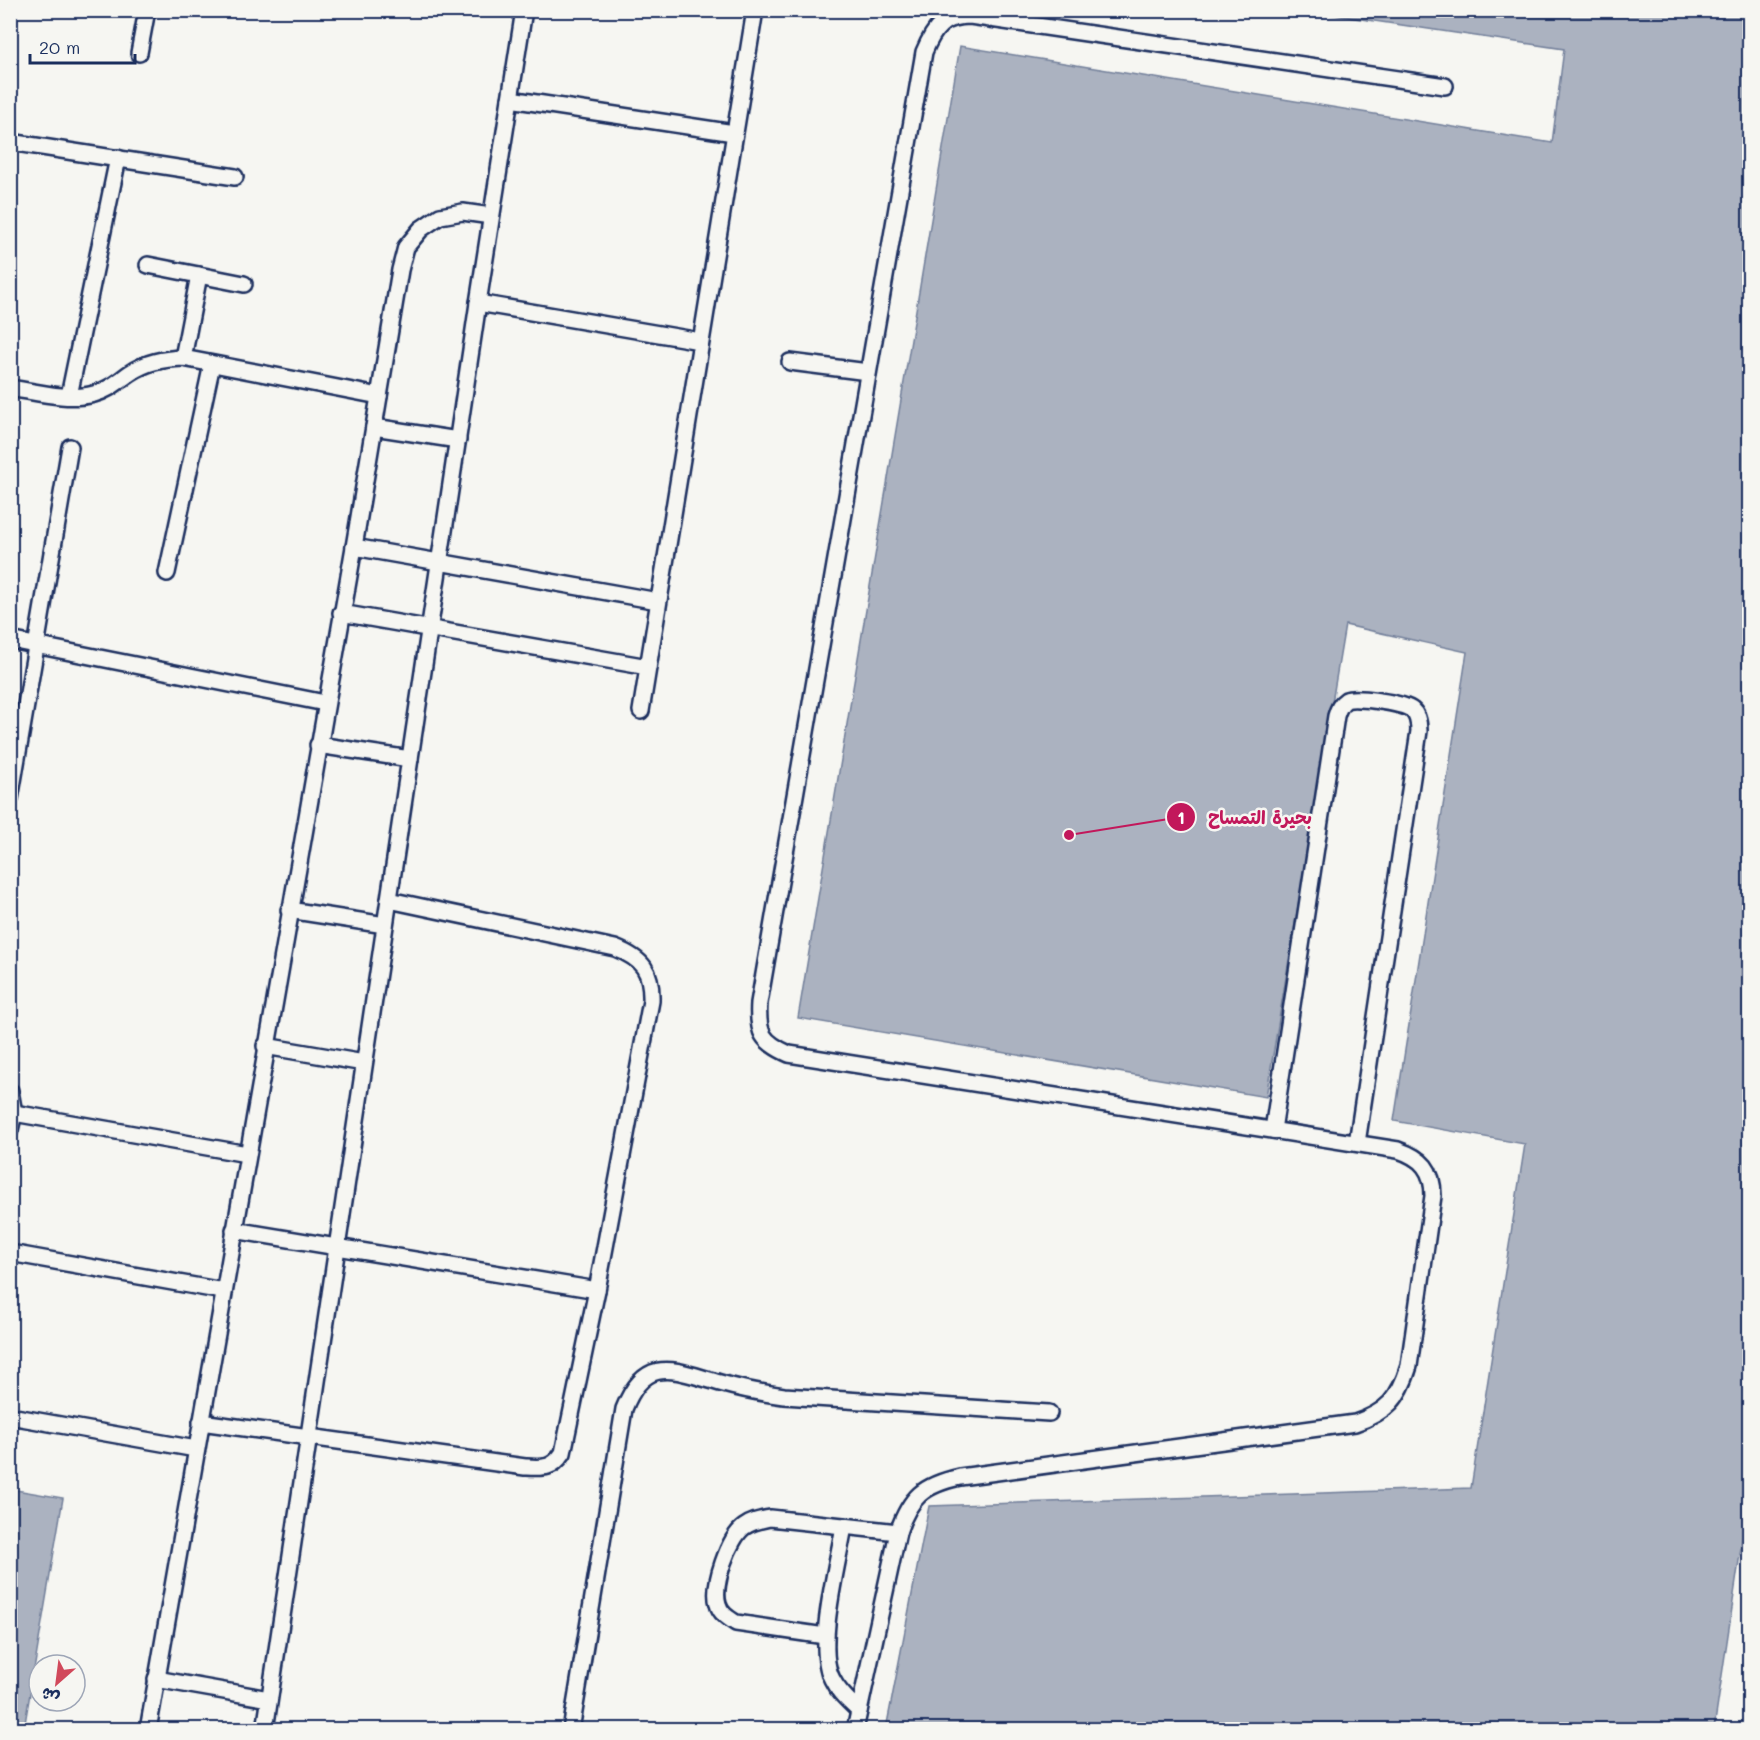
<svg xmlns="http://www.w3.org/2000/svg" width="1760" height="1740" font-family="Mali,'Playpen Sans Arabic',sans-serif">
  <style>
    .water { fill: #abb2c0; stroke: #717e99; stroke-width: 1.5 }
    .lines { fill: none; stroke-linecap: round; stroke-linejoin: round }
    .lane-casing { stroke: #1b2f5e; stroke-width: 20 }
    .lane { stroke: #f6f6f2; stroke-width: 15 }
    .leader { fill: none; stroke: #c2185b; stroke-width: 2 }
    .callout-dot { fill: #c2185b; stroke: #f6f6f2; stroke-width: 2 }
    .mark-label { font-size: 18px; text-anchor: middle; font-weight: bold; fill: #fff }
    .callout-label { font-size: 18px; text-anchor: middle; font-weight: bold; fill: #c2185b; stroke: #f6f6f2; stroke-width: 5; stroke-linejoin: round; paint-order: stroke }
  </style>
  <rect width="100%" height="100%" fill="#f6f6f2"/>
  <filter id="ink" filterUnits="userSpaceOnUse"><feTurbulence type="fractalNoise" baseFrequency=".0167" numOctaves="2"/><feDisplacementMap in="SourceGraphic" scale="12" xChannelSelector="R" yChannelSelector="G"/><feConvolveMatrix kernelMatrix="1 2 1 2 8 2 1 2 1" color-interpolation-filters="sRGB"/></filter>
  <g filter="url(#ink)">
    <!-- water -->
    <g class="water">
      <path d="M1307 11H1749L1750 1487 1714 1729H886L929 1506 1471 1488 1525 1144 1394 1121 1467 652 1345 625 1266 1097 798 1018 960 46 1552 143 1564 49Z"/>
      <path d="M10 1489 63 1498 24 1729H11Z"/>
    </g>
    <g class="lines">
      <!-- lane casing -->
      <g class="lane-casing">
        <g id="lane">
          <path d="M139 53 147 10"/>
          <path d="M510 99 734 133"/>
          <path d="M10 142 235 177"/>
          <path d="M148 265 244 284"/>
          <path d="M478 303 700 341"/>
          <path d="M183 358 199 275"/>
          <path d="M790 362 868 372"/>
          <path d="M10 388C36 392 68 401 94 394 109 390 117 382 130 373 146 362 163 359 183 358L379 396"/>
          <path d="M69 396 118 158"/>
          <path d="M374 427 458 440"/>
          <path d="M354 547 658 601"/>
          <path d="M167 573 212 364"/>
          <path d="M341 613 648 667"/>
          <path d="M10 640 325 703"/>
          <path d="M641 711 755 10"/>
          <path d="M318 745 410 759"/>
          <path d="M10 799 70 447"/>
          <path d="M289 910 385 925"/>
          <path d="M265 1046 364 1063"/>
          <path d="M10 1091 14 1113 10 1130"/>
          <path d="M14 1113 247 1154"/>
          <path d="M1273 1130 1336 716C1338 709 1340 704 1346 700 1355 696 1404 703 1412 710 1418 715 1419 723 1419 731L1357 1143"/>
          <path d="M234 1230 597 1290"/>
          <path d="M10 1253 223 1291"/>
          <path d="M10 1416 196 1449"/>
          <path d="M201 1422 525 1467C544 1468 552 1469 563 1453L597 1290 651 1001C652 971 643 959 615 948L389 900"/>
          <path d="M844 1526C838 1564 815 1647 832 1679 838 1692 849 1701 859 1711"/>
          <path d="M825 1636 736 1623C728 1618 720 1613 718 1604 712 1585 729 1538 744 1527 752 1521 760 1520 770 1518L898 1532"/>
          <path d="M156 1679 269 1699"/>
          <path d="M148 1730 354 547 400 270 406 247 421 229 440 216 463 212 491 216"/>
          <path d="M265 1730 478 303 524 10"/>
          <path d="M571 1730 624 1409C646 1353 675 1371 720 1383 741 1389 762 1393 784 1396L1049 1413"/>
          <path d="M855 1730 898 1532C910 1497 923 1485 960 1477L1355 1423C1387 1412 1399 1399 1409 1366L1433 1196C1433 1170 1422 1158 1398 1150L789 1054C762 1042 757 1033 759 1003L924 52C934 28 943 16 970 16L1445 86"/>
        </g>
      </g>
      <!-- lane -->
      <use href="#lane" class="lane"/>
    </g>
  </g>
  <!-- callouts -->
  <path class="leader" d="M1069 835L1181 817"/>
  <g class="callout-dot">
    <circle cx="1069" cy="835" r="6"/>
    <circle cx="1181" cy="817" r="15"/>
  </g>
  <g class="mark-label">
    <text x="1181" y="824">1</text>
  </g>
  <g class="callout-label">
    <text x="1260" y="824">بحيرة التمساح</text>
  </g>
  <!-- margin -->
  <rect width="1760" height="1740" fill="none" stroke="#f6f6f2" stroke-width="36"/>
  <rect x="18" y="18" width="1724" height="1704" fill="none" stroke="#1b2f5e" stroke-width="2" filter="url(#ink)"/>
  <!-- north arrow -->
  <g transform="translate(57 1683) rotate(208)"><circle r="28" fill="#f6f6f2" stroke="#9ea6b7" stroke-width="1.5"/>
  <path d="M0-4.5L10 22L0 15L-10 22Z" fill="#d1495b"/>
  <text y="-9" font-size="16" font-weight="bold" text-anchor="middle" fill="#1b2f5e">ش</text>
  </g>
  <!-- scale -->
  <path d="M30 54v9h105v-9" fill="none" stroke="#1b2f5e" stroke-width="3"/>
  <text x="39" y="54" font-size="18" fill="#1b2f5e" stroke="#f6f6f2" stroke-width="4.5" paint-order="stroke">20 m</text>
</svg>
